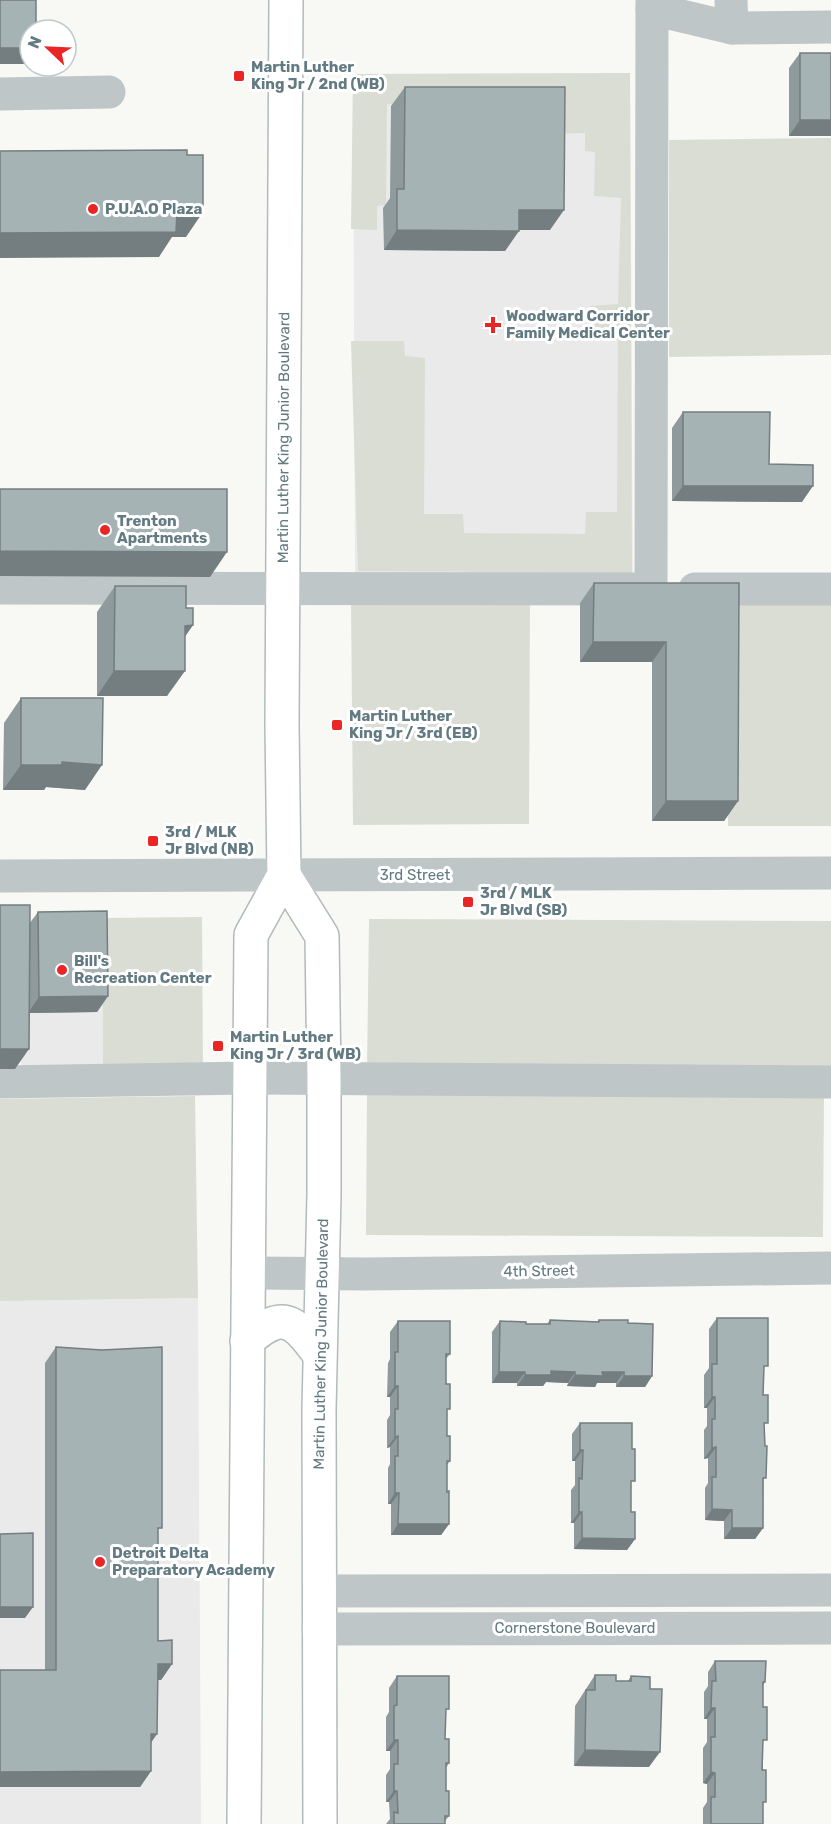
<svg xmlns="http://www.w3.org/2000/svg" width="831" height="1824" font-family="Rubik,sans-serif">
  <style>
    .built { fill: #e9eae9 }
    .green { fill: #daddd4 }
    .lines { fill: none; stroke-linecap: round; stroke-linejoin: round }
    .major-casing { stroke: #b2babc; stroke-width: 36 }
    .minor { stroke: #bfc6c8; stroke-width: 33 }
    .major { stroke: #fff; stroke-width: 33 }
    .wall { fill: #8e9a9c }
    .shaded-wall { fill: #747d7f }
    .building { fill: #a5b3b5; stroke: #747d7f; stroke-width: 1.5 }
    .poi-dot { fill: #e92625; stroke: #fff; stroke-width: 2 }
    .labels { text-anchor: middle; stroke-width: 6; stroke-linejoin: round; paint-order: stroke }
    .poi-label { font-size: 15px; font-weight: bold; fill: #627a81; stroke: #fff; text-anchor: start }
    .street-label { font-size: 15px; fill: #627a81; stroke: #fff }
  </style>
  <rect width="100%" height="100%" fill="#f8f8f5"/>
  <!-- built -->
  <g class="built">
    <path d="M630 73 633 576H355L353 74Z"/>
    <path d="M21 922H102L103 1071 21 1073Z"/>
    <path d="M198 1298 201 1824H0V1301Z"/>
  </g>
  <!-- green -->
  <g class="green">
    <path d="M630 73 632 573 358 571 351 341H404L405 356 425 358 424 514H463L464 533 585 534 586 512H617L618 340 589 339 590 306 618 304 621 198 594 196 595 152 585 151V133L550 134V107L387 104 386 205 377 206V230L351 229 353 74Z"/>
    <path d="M831 138V355L669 357V140Z"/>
    <path d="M729 598 831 599V826H728Z"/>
    <path d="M530 599 529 824 353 825 351 601Z"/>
    <path d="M202 917 203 1070 103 1071 102 918Z"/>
    <path d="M369 919 831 921V1068L367 1069Z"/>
    <path d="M367 1092 824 1094 823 1237 366 1235Z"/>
    <path d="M195 1096 198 1298 0 1301V1099Z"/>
  </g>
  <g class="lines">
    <!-- major casing -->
    <g class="major-casing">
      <g id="major">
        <path d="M284 875 322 936 324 1079V1195L319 1409 320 1824"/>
        <path d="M247 1341C282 1310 294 1319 319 1354"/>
        <path id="s1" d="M244 1824 251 935 284 875 282 725 286 0"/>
      </g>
    </g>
    <!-- minor -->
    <g class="minor">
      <path d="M731 0 732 28"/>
      <path d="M652 9 732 28 831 27"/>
      <path d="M0 94 109 92"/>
      <path d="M0 588 634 589"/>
      <path d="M651 589 652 0"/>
      <path d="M695 589H831"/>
      <path d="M0 876 831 873"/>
      <path d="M0 1082 249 1078 831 1082"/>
      <path d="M247 1273 366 1274 831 1268"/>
      <path d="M320 1591 831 1590"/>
      <path d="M318 1629 831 1628"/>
    </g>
    <!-- major -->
    <use href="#major" class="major"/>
  </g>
  <!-- wall -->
  <g class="wall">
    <path d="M800 53 831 136H789V68Z"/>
    <path d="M405 87 550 230H519L505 251 384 250 383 208 390 198 391 106Z"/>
    <path d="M683 412 769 464 802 502 672 501V428Z"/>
    <path d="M594 583H739L738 801 724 821H652V662H580V603Z"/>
    <path d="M115 586 186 608 193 625 185 636 167 696H97V612Z"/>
    <path d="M21 698 85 790 46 787 44 790H3L4 723Z"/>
    <path d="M0 905 29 924 38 912 108 996 97 1012 29 1013 15 1069H0Z"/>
    <path d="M717 1318 763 1372 764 1429 763 1528 755 1539H724V1521L705 1520V1488L708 1483V1458L704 1459V1430L707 1426V1408H704V1375L709 1368V1329Z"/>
    <path d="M550 1320 597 1322 599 1320 628 1323 652 1376 645 1387H616V1383H597L595 1387 567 1386 568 1383 546 1382 543 1386H517V1383H492V1332L500 1321 526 1324H547Z"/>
    <path d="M398 1321 450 1354 446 1359V1384L447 1436 450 1461 447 1465V1492L449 1524 441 1535H391V1504H388V1468L390 1464V1447L387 1448V1420L390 1415V1397H387L388 1363 390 1359V1332Z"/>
    <path d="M56 1347 158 1535V1641L172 1664 161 1680H158L151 1742V1771L140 1787H0V1670H45V1363Z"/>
    <path d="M580 1423 631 1486V1512L635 1539 627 1550 574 1549V1523H571V1490L575 1485V1461H572V1434Z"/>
    <path d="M715 1661 765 1682 763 1685V1824H703V1808L707 1802V1784L703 1783V1748L707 1742V1719H704V1692L708 1686V1672Z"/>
    <path d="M595 1675 616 1681H628L631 1676 649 1767 574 1766 575 1706Z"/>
    <path d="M397 1676 445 1714V1739L449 1763 446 1768V1791L449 1816 445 1821V1824H386L390 1819 389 1802H386V1775L390 1769V1751H386V1717L389 1712V1688Z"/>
  </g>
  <!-- shaded-wall -->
  <g class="shaded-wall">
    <path d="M0 48H30V56L25 64H0Z"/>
    <path d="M800 120H831V136H789Z"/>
    <path d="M519 210H564L550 230H505Z"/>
    <path d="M177 212H203L186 237H172L159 257 0 258V233Z"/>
    <path d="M397 230 519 231 505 251 384 250Z"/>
    <path d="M683 486H813L802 502 672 501Z"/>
    <path d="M0 551 227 552 210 577 0 576Z"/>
    <path d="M193 625 175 651 185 626Z"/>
    <path d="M593 642H666L652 662H580Z"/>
    <path d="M114 671H185L167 696H97Z"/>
    <path d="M62 762 102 765 85 790 46 787 44 790H3L21 765Z"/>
    <path d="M666 801H738L724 821H652Z"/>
    <path d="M108 996 97 1012 28 1013 39 997Z"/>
    <path d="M0 1049H29L15 1069H0Z"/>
    <path d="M551 1371 575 1372 568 1383 546 1382 543 1386H517L525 1375Z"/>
    <path d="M499 1372H525L517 1383H492Z"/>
    <path d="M602 1372H624L616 1383H597L595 1387 567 1386 575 1375Z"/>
    <path d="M624 1376H652L645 1387H616Z"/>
    <path d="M395 1386H398L390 1397H387Z"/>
    <path d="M712 1397H715L707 1408H704Z"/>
    <path d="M398 1436 390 1447 387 1448 395 1437Z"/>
    <path d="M716 1447 708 1458 704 1459 712 1448Z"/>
    <path d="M580 1450H583L575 1461H572Z"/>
    <path d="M395 1493H399L391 1504H388Z"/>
    <path d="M712 1509 732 1510 724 1521 705 1520Z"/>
    <path d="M579 1512H582L574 1523H571Z"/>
    <path d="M398 1524H449L441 1535H391Z"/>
    <path d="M732 1528H763L755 1539H724Z"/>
    <path d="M582 1538 635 1539 627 1550 574 1549Z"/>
    <path d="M0 1607H33L25 1618H0Z"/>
    <path d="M158 1664H172L161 1680H147Z"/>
    <path d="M711 1708H715L707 1719H704Z"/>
    <path d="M151 1734H157L146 1750Z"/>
    <path d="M394 1740H398L390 1751H386Z"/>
    <path d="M585 1750 660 1752 649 1767 574 1766Z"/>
    <path d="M151 1771 140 1787H0V1772Z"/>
    <path d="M711 1772 715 1773 707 1784 703 1783Z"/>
    <path d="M394 1791H397L389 1802H386Z"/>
  </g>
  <!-- building -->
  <g class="building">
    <path d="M0 0H36V30H30V48H0Z"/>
    <rect x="800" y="53" width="31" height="67"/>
    <path d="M405 87H565L564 210H519V231L397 230V189H404Z"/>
    <path d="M187 150V155H203V212H177L176 232 0 233V151Z"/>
    <path d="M683 412H770L769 464 813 465V486H683Z"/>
    <path d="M0 489H227V552L0 551Z"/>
    <path d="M594 583H739L738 801H666V642H593Z"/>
    <path d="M115 586H186V608H193V625L185 626V671H114Z"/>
    <path d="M21 698H103L102 765 62 762V765H21Z"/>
    <path d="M0 905H30L29 1049H0Z"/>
    <path d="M107 911 108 996 39 997 38 912Z"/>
    <path d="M717 1318H768V1366H764L763 1395H768V1423H764L765 1446H767L766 1478H763V1528H732V1510L712 1509V1477H716V1447L712 1448V1419H715V1397H712V1364H717Z"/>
    <path d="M550 1320 599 1322V1320H628V1323L653 1324 652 1376H624V1372H602L603 1376 575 1375V1372L551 1371V1375H525V1372H499L500 1321 526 1322V1324H550Z"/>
    <path d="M398 1321H450V1354H446V1384H450V1409H447V1436H450V1461H447V1492L449 1491V1524H398L399 1493H395V1456H398V1436L395 1437V1409H398V1386H395V1352H398Z"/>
    <path d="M56 1347 102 1350 162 1347V1528H158V1641L172 1640V1664H158L157 1734H151V1771L0 1772V1670H56Z"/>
    <path d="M580 1423H632V1449H635V1481H631V1512H635V1539L582 1538V1512H579V1478L582 1479 583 1450H580Z"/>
    <path d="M33 1533V1607H0V1534Z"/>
    <path d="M715 1661H766L765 1682H763V1707H767V1740H763L762 1770H766V1802H763V1824H711V1797H715V1773L711 1772V1737H715V1708H711L712 1681H716Z"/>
    <path d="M595 1675H616V1681H631V1676L650 1677V1689H662L660 1752 585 1750 586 1690H595Z"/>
    <path d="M397 1676H449V1709H446L445 1739H449V1763H446V1791H449V1816H445V1824H394V1812L398 1813 397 1791H394V1764H398V1740H394V1706L397 1705Z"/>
  </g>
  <!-- markers -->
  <g class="poi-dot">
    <rect x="233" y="70" width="12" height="12" rx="3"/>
    <circle cx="93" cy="209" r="6"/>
    <path d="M490 316h6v6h6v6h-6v6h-6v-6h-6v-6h6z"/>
    <circle cx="105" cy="530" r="6"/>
    <rect x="331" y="719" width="12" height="12" rx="3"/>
    <rect x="147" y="835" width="12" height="12" rx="3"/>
    <rect x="462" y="896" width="12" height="12" rx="3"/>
    <circle cx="62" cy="970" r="6"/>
    <rect x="212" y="1040" width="12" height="12" rx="3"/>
    <circle cx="100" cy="1562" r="6"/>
  </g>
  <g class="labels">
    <!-- poi labels -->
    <g class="poi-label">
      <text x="251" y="72">Martin Luther<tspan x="251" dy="17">King Jr / 2nd (WB)</tspan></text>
      <text x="105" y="214">P.U.A.O Plaza</text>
      <text x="506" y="321">Woodward Corridor<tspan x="506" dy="17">Family Medical Center</tspan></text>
      <text x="117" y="526">Trenton<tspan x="117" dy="17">Apartments</tspan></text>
      <text x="349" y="721">Martin Luther<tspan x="349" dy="17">King Jr / 3rd (EB)</tspan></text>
      <text x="165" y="837">3rd / MLK<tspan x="165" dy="17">Jr Blvd (NB)</tspan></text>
      <text x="480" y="898">3rd / MLK<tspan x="480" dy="17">Jr Blvd (SB)</tspan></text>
      <text x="74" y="966">Bill's<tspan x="74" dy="17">Recreation Center</tspan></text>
      <text x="230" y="1042">Martin Luther<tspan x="230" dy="17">King Jr / 3rd (WB)</tspan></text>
      <text x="112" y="1558">Detroit Delta<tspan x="112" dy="17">Preparatory Academy</tspan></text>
    </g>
    <!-- street labels -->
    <g class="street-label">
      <text dy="5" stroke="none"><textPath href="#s1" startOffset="1395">Martin Luther King Junior Boulevard</textPath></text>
      <text x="415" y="880">3rd Street</text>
      <text transform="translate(539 1271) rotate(-1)" y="5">4th Street</text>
      <text transform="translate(321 1344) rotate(-89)" y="5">Martin Luther King Junior Boulevard</text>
      <text x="575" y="1633">Cornerstone Boulevard</text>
    </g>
  </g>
  <!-- north arrow -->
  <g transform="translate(48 48) rotate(293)"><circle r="28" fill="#ffffff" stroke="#c0cacd" stroke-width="1.5"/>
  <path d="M0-4.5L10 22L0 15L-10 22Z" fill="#e92625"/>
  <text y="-9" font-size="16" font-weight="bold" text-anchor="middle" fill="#627a81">N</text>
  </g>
</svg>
